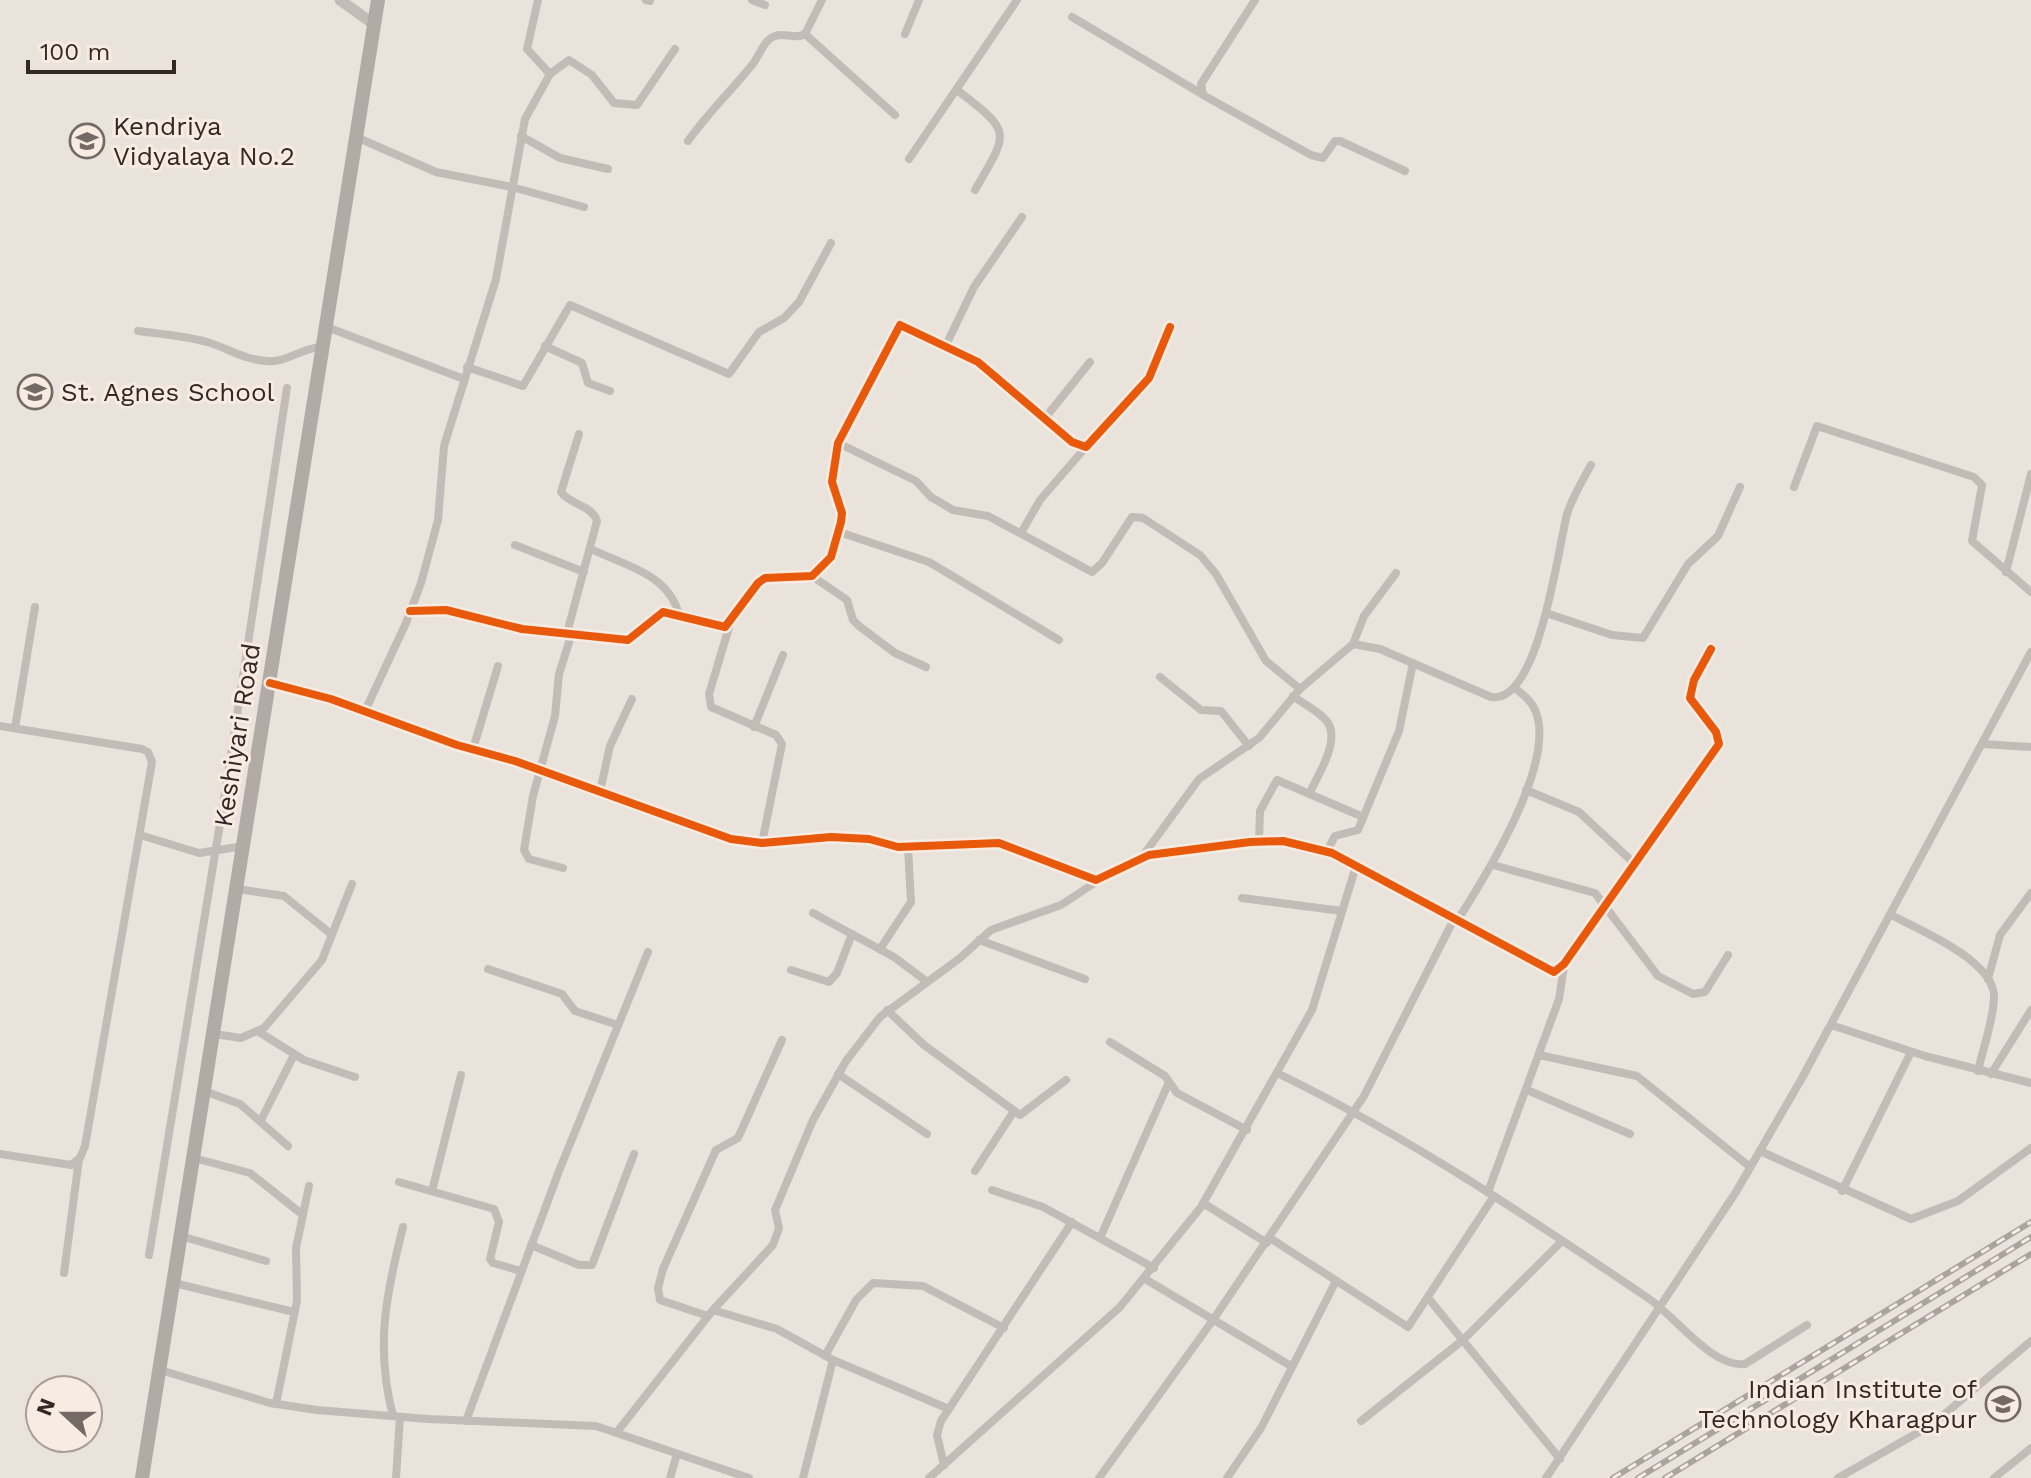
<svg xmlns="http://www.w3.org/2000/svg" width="2031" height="1478" font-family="'Work Sans',sans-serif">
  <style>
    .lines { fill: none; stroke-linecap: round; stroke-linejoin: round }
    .minor { stroke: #c3bbb6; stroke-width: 8 }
    .tertiary { stroke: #c3bbb6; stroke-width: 11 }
    .primary { stroke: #b2aaa5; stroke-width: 14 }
    .rail-casing { stroke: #aaa4a0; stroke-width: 6 }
    .rail { stroke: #f8ece2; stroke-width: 3; stroke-dasharray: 9; stroke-linecap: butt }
    .cycleway-casing { stroke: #f8ece2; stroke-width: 13 }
    .cycleway { stroke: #e8590c; stroke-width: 8 }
    .labels { text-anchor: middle; stroke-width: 6; stroke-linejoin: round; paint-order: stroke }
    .poi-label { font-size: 26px; fill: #332825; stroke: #f8ece2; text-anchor: start }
    .street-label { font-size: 26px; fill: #332825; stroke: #f8ece2 }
  </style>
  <rect width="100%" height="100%" fill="#eae3dc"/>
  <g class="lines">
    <!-- minor -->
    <g class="minor">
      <path d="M646 0 650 1"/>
      <path d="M752 0 765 5"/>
      <path d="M1255 0 1201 84 1203 95 1311 155 1323 158 1335 141H1340L1405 171"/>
      <path d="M1072 17 1202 94"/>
      <path d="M805 34 895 115"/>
      <path d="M905 34 919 0"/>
      <path d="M550 74 569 60 592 75 614 103 637 105 675 49"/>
      <path d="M957 90C1013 133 1009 131 975 190"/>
      <path d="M521 136 560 158 608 169"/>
      <path d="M356 137 436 172 512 187 584 207"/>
      <path d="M688 141C708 113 731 91 752 65 759 57 764 39 775 36 785 32 794 40 805 34L822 0"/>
      <path d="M909 159 1017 0"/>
      <path d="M324 326 464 379"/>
      <path d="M138 331C161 334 185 336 207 342 228 348 244 360 267 361 286 363 301 348 321 347"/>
      <path d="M946 345 974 287 1022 217"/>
      <path d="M545 346 582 363 588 383 610 391"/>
      <path d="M467 367 523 386 570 305 729 374 759 332 784 318 799 302 831 243"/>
      <path d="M1045 418 1090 362"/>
      <path d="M838 443 916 481 931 497 953 510 988 516 1092 572 1102 563 1132 517 1143 518 1200 555 1216 574 1266 661 1300 689"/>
      <path d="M1794 487 1817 426 1974 477 1982 485 1972 541 2031 592"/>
      <path d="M839 532 929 562 1059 640"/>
      <path d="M1021 533 1040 500 1086 447"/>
      <path d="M515 545 584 572"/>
      <path d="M591 549C626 566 669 574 679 615"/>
      <path d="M2006 572 2031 474"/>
      <path d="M812 576 847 600 853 620 859 626 895 653 926 667"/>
      <path d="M410 611 446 610 522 629 628 640 663 612 725 627 758 583 765 578 812 576 831 557 841 522 842 513 832 482 838 443 900 325 978 362 1072 442 1086 447 1149 378 1170 327"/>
      <path d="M1546 613 1612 635 1643 638 1688 564 1718 536 1740 487"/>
      <path d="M730 624 709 694 711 707 776 735 782 744 762 843"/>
      <path d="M567 633 597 521C592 505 570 505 561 492L579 434"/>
      <path d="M1353 644 1364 616 1396 573"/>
      <path d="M1160 677 1201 710 1221 711 1249 746"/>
      <path d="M270 683 331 699 457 745 515 761 731 839 762 843 831 837 869 839 898 847 999 843 1096 880 1149 855 1250 842 1283 841 1332 853 1554 972 1564 964 1719 744 1716 732 1690 698 1694 680 1711 649"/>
      <path d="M1293 696C1303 704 1321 712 1328 723 1340 742 1317 777 1309 794"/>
      <path d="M365 711 406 623 421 583 438 520 444 446 496 279 525 119 550 74 527 49 538 0"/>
      <path d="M0 726 142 749 148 752 152 762 85 1146 80 1158 71 1165 0 1154"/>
      <path d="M754 727 783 655"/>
      <path d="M15 728 35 607"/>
      <path d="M1982 744 2031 747"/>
      <path d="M473 749 498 666"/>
      <path d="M1526 790 1579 812 1635 864"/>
      <path d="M600 791 610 746 632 699"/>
      <path d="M140 835 199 853 244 846"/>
      <path d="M1259 841 1260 811 1277 780 1363 817"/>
      <path d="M1327 851 1335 836 1358 830 1399 731 1413 663"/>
      <path d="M1142 857 1199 779 1259 738 1300 689 1353 644 1380 649 1491 697C1539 705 1558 548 1567 514 1573 496 1582 481 1591 465"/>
      <path d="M1493 865 1595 893 1658 976 1693 994 1705 992 1728 955"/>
      <path d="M563 868 529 859 524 850 533 796 555 716 559 674 572 633"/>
      <path d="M237 889 284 896 331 934"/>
      <path d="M1242 898 1342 911"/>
      <path d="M813 913 894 957 926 981"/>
      <path d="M1891 915C1918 929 1996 961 1994 998 1993 1022 1983 1048 1978 1071"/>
      <path d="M1457 921C1484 879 1562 755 1533 706 1529 699 1521 693 1515 688"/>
      <path d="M979 940 1085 979"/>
      <path d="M880 949 911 902 908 847"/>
      <path d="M488 969 562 994 575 1011 618 1025"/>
      <path d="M791 970 829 982 837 973 852 934"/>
      <path d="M1988 979 2000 935 2031 893"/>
      <path d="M887 1010 924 1045 1020 1115 1066 1080"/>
      <path d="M1831 1025 1925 1056 2031 1083"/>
      <path d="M259 1032 304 1060 355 1077"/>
      <path d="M214 1034 241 1038 264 1028 322 960 352 884"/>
      <path d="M1110 1042 1165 1076 1177 1093 1247 1130"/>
      <path d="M1539 1055 1637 1076 1750 1167"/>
      <path d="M838 1074 927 1134"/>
      <path d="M1279 1074C1409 1137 1528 1217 1648 1298 1675 1316 1712 1368 1745 1364L1807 1325"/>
      <path d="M1991 1074 2031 1010"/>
      <path d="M1527 1090 1630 1134"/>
      <path d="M204 1091 240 1104 288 1146"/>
      <path d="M261 1120 294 1055"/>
      <path d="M1760 1151 1911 1219 1958 1201 2031 1148"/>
      <path d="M194 1158 250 1173 303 1215"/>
      <path d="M975 1171 1014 1111"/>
      <path d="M399 1182 494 1209 499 1222 490 1259 493 1263 521 1271"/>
      <path d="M992 1190 1043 1207 1154 1268"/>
      <path d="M432 1191 461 1075"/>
      <path d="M1842 1191 1911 1052"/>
      <path d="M1488 1192 1559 999 1564 966"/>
      <path d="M1203 1203 1267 1243"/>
      <path d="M181 1236 266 1261"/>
      <path d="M1100 1238 1169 1082"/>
      <path d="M1270 1238 1408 1327 1494 1196"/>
      <path d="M531 1245 579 1265H592L634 1154"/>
      <path d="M149 1255 227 781 287 388"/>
      <path d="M64 1273 79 1159"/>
      <path d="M1145 1279 1291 1366"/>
      <path d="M174 1283 294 1312"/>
      <path d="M1429 1299 1560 1459"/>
      <path d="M713 1310 777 1329 833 1360 949 1409"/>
      <path d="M708 1316 660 1300 658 1288 663 1269 716 1150 738 1138 782 1040"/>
      <path d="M825 1356 856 1300 873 1283 923 1286 1004 1328"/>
      <path d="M160 1370 270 1403 317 1410 428 1419 596 1426 749 1478"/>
      <path d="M276 1404 297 1301 296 1248 309 1186"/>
      <path d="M393 1416C375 1347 386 1294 403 1227"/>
      <path d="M466 1421 559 1171 648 952"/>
      <path d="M1361 1421 1463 1340 1562 1241"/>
      <path d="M617 1432 713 1310 773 1245 779 1228 775 1210 813 1120 846 1061 880 1017 960 958 991 930 1061 905 1099 880"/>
      <path d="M944 1465 937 1435 941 1421 1072 1222"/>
      <path d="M396 1478 400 1417"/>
      <path d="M670 1478 677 1454"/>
      <path d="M803 1478 833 1360"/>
      <path d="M929 1478 1120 1307 1201 1207 1312 1010 1356 866"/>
      <path d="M1099 1478 1213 1320 1364 1096 1454 919"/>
      <path d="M1227 1478 1261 1428 1336 1281"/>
      <path d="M1546 1478 1736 1192 1802 1078 2031 652"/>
      <path d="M1838 1478 1933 1424 2031 1341"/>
      <path d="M1994 1478 2031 1448"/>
    </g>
    <!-- tertiary -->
    <path class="tertiary" d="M340 0 375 25"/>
    <!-- primary -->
    <path class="primary" d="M142 1478 378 0"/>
    <!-- rail casing -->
    <g class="rail-casing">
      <g id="rail">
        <path d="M1613 1478 2031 1222"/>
        <path d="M1638 1478 2031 1237"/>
        <path d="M1665 1478 2031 1254"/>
      </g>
    </g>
    <!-- rail -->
    <use href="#rail" class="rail"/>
    <!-- cycleway casing -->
    <g class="cycleway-casing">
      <g id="cycleway">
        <path d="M410 611 446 610 522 629 628 640 663 612 725 627 758 583 765 578 812 576 831 557 841 522 842 513 832 482 838 443 900 325 978 362 1072 442 1086 447 1149 378 1170 327"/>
        <path d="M270 683 331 699 457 745 515 761 731 839 762 843 831 837 869 839 898 847 999 843 1096 880 1149 855 1250 842 1283 841 1332 853 1554 972 1564 964 1719 744 1716 732 1690 698 1694 680 1711 649"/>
      </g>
    </g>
    <!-- cycleway -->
    <use href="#cycleway" class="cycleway"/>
  </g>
  <!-- icons -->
  <defs>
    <g id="school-ring" transform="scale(1.8)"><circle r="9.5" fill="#f8ece2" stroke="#736965" stroke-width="1.5"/><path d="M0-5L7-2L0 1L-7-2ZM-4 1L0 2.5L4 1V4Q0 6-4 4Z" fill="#736965"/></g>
    <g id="university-ring" transform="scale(1.8)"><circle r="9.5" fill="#f8ece2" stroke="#736965" stroke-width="1.5"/><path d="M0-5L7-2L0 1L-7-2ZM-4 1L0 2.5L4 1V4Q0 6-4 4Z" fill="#736965"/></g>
  </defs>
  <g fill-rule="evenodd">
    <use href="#school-ring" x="87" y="141"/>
    <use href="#school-ring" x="35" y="392"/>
    <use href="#university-ring" x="2003" y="1404"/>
  </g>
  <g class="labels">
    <!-- poi labels -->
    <g class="poi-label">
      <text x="113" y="135">Kendriya<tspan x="113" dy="30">Vidyalaya No.2</tspan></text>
      <text x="61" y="401">St. Agnes School</text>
      <text x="1977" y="1398" text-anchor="end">Indian Institute of<tspan x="1977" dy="30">Technology Kharagpur</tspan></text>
    </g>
    <!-- street labels -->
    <g class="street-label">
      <text transform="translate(237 735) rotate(-81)" y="9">Keshiyari Road</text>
    </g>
  </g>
  <!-- north arrow -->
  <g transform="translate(64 1414) rotate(291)"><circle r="38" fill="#f8ece2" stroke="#a99e96" stroke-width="2"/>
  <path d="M0-6L14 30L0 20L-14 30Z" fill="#736965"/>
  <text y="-12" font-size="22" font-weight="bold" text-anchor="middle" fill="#332825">N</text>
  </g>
  <!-- scale -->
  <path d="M28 60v12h146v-12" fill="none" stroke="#332825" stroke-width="4"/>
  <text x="40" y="60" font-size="24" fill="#332825" stroke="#f8ece2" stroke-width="6" paint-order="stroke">100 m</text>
</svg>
